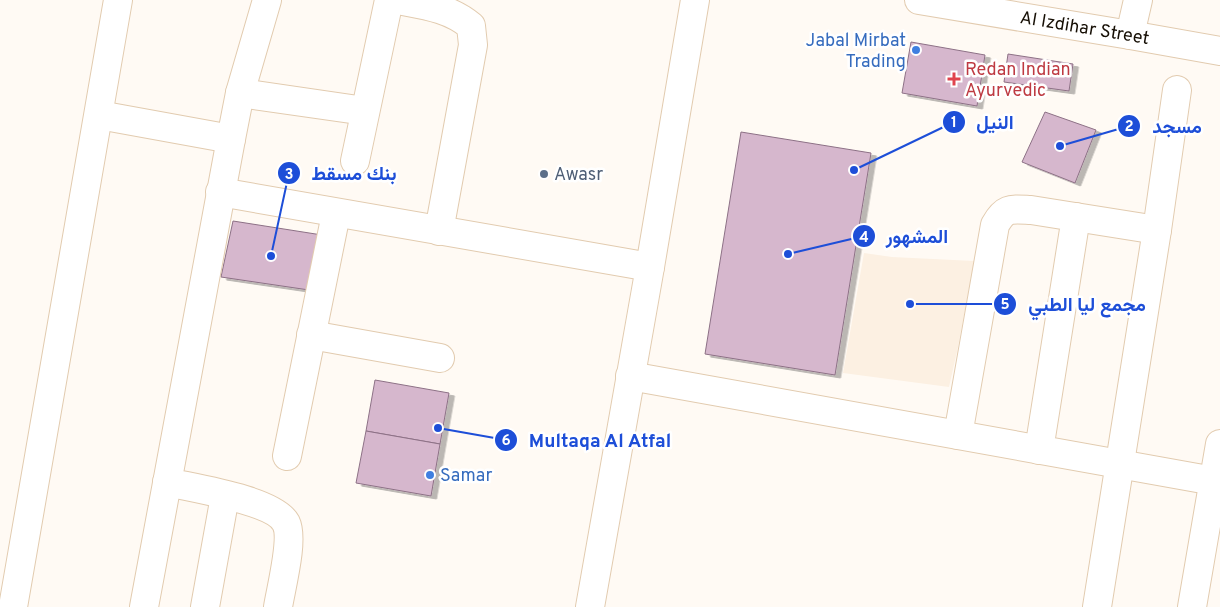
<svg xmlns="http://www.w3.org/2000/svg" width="1220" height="607" font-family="Overpass,Vazirmatn,sans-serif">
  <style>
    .built { fill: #fcf0e2 }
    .building { fill: #d6b7cd; stroke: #8d7186; filter: url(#shadow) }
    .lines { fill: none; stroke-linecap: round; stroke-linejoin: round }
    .minor-casing { stroke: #e2cbaf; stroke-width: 30 }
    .minor { stroke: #fff; stroke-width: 28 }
    .shop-dot { fill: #3f7fe0; stroke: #fff; stroke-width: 2 }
    .health-dot { fill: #e0444e; stroke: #fff; stroke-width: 2 }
    .service-dot { fill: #5c6f8a; stroke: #fff; stroke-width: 2 }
    .labels { text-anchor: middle; stroke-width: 5; stroke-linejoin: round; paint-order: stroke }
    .street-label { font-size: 18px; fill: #160f05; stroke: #fff }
    .shop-label { font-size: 18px; fill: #366cbe; stroke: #fff; text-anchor: end }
    .health-label { font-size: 18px; fill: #be3a42; stroke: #fff; text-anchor: start }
    .service-label { font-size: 18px; fill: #4e5e75; stroke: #fff; text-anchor: start }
    .leader { fill: none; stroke: #1d4ed8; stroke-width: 2 }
    .callout-dot { fill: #1d4ed8; stroke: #fff; stroke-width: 2 }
    .mark-label { font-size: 15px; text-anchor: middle; font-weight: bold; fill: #fff }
    .callout-label { font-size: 19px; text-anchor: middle; font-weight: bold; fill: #1d4ed8; stroke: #fff; stroke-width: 5; stroke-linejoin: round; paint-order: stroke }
  </style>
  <defs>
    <filter id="shadow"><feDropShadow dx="5.5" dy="3" stdDeviation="0" flood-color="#0004"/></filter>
  </defs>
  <rect width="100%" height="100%" fill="#fffaf4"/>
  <!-- built -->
  <path class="built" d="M864 253 892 257 974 261 958 347 949 387 843 373Z"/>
  <!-- building -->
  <g class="building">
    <path d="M911 42 985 55 977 106 902 93Z"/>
    <path d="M1008 54 1073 64 1069 91 1004 82Z"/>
    <path d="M1045 112 1096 130 1075 183 1022 162Z"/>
    <path d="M741 132 871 153 835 375 705 354Z"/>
    <path d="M233 221 322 235 309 290 221 277Z"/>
    <path d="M375 380 449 393 440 444 366 431Z"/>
    <path d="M366 431 440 444 431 496 356 483Z"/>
  </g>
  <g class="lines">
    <!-- minor casing -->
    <g class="minor-casing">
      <g id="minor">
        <path d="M398 0C424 5 450 8 471 26L473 45 439 231"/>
        <path id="s1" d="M919 0 1130 35 1220 51"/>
        <path d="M1130 35 1138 0"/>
        <path d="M240 93 365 111"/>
        <path d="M99 115 231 139"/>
        <path d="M355 161 389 0"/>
        <path d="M220 192 650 267"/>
        <path d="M311 335 440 358"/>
        <path d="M630 376 1214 481"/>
        <path d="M958 435 995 225C1005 207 1011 209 1031 210L1157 230"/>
        <path d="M1039 450 1076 217"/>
        <path d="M287 456 336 214"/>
        <path d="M167 482C192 488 274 500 286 523 294 539 281 588 278 607"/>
        <path d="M13 607 118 0"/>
        <path d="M144 607 231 139 240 93 267 0"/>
        <path d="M205 607 225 496"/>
        <path d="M590 607 650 267 695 0"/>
        <path d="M1097 607 1157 230 1177 90"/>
        <path d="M1192 607 1220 444"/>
      </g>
    </g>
    <!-- minor -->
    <use href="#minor" class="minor"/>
  </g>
  <!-- markers -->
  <g class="shop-dot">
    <circle cx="916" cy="50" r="5"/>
    <circle cx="430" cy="475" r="5"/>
  </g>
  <path class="health-dot" d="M951.5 71.5h5v5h5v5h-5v5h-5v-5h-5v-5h5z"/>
  <circle class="service-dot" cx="544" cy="174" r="5"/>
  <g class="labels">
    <!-- street labels -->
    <g class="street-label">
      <text dy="6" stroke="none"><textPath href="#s1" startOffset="168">Al Izdihar Street</textPath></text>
    </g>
    <!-- shop labels -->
    <g class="shop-label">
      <text x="906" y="46">Jabal Mirbat<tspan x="906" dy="21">Trading</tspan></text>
      <text x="440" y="481" text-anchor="start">Samar</text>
    </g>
    <!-- health labels -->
    <g class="health-label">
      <text x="965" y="75">Redan Indian<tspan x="965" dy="21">Ayurvedic</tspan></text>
    </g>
    <!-- service labels -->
    <g class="service-label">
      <text x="554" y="180">Awasr</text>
    </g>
  </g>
  <!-- callouts -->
  <path class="leader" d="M854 170L954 122M1060 146L1129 126M271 256L289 173M788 254L864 236M910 304L1005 304M438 428L506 440"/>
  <g class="callout-dot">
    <circle cx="854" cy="170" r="5"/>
    <circle cx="1060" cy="146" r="5"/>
    <circle cx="271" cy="256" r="5"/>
    <circle cx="788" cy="254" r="5"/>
    <circle cx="910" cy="304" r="5"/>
    <circle cx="438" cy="428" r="5"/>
    <circle cx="954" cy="122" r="12"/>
    <circle cx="1129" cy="126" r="12"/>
    <circle cx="289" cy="173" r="12"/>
    <circle cx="864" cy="236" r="12"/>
    <circle cx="1005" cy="304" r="12"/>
    <circle cx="506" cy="440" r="12"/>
  </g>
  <g class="mark-label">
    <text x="954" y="127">1</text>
    <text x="1129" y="131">2</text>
    <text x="289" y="179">3</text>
    <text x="864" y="242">4</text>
    <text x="1005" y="309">5</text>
    <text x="506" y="445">6</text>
  </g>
  <g class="callout-label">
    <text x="995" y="129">النيل</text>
    <text x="1177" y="133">مسجد</text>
    <text x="354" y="180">بنك مسقط</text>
    <text x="917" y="243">المشهور</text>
    <text x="1087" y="311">مجمع ليا الطبي</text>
    <text x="600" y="447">Multaqa Al Atfal</text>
  </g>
</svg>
